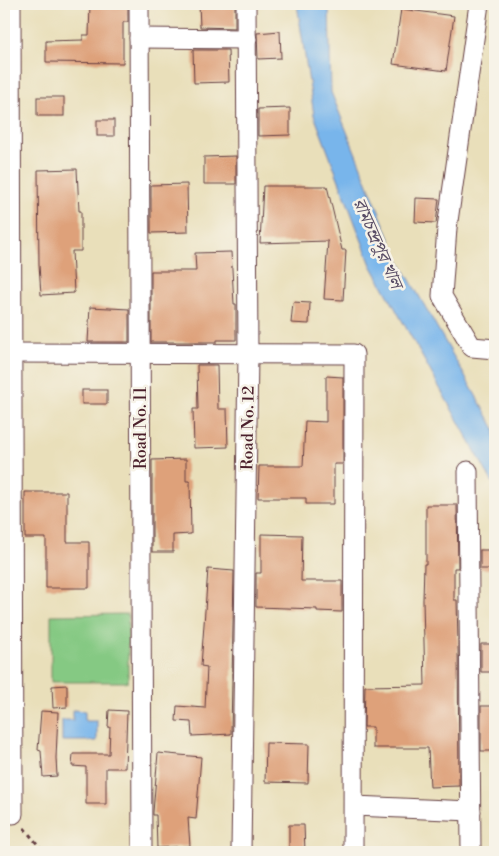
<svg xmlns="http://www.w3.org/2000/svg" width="499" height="856" font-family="'Libre Bodoni','Noto Serif Bengali',serif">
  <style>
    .green { fill: #85c983; stroke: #687457 }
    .water { fill: #78b5eb; stroke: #616a8b }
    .building { fill: #dea17a }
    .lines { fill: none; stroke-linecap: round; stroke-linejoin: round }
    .minor-casing { stroke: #623c40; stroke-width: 21 }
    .path { stroke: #623c40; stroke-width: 3; stroke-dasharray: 4 4; stroke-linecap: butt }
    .minor { stroke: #fff; stroke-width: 19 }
    .labels { text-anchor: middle; stroke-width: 5; stroke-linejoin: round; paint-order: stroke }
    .street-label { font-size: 16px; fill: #4a1f2b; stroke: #f7f3e8 }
    .water-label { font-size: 18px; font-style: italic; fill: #584c65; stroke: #f7f3e8 }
  </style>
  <rect width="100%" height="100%" fill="#f7f3e8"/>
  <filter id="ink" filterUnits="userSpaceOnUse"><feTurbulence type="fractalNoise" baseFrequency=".02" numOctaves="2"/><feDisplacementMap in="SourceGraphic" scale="10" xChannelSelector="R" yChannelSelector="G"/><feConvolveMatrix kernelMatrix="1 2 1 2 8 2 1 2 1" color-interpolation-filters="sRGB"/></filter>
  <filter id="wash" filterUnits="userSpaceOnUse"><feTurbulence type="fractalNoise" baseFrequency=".0096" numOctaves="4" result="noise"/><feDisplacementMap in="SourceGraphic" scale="20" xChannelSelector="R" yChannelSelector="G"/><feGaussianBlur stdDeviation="1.12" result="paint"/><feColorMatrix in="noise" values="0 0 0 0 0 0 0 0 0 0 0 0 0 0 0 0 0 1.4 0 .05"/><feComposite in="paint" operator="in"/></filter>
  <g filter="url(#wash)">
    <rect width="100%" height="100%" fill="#e9dfba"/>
    <!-- green -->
    <path class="green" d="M128 614V682H51V615Z"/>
    <!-- water -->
    <g class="water">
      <path d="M297 4H330L329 7 331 92 398 259 495 429V487L371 265 314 115Z"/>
      <path d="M73 710 85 711V721H97V741H62V720H73Z"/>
    </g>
    <g id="blocks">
      <!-- building -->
      <g class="building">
        <path d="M90 4H128V22H123V63L46 62V41L83 40V35H89Z"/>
        <path d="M199 4H235V28L200 27Z"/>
        <path d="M401 9 454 16 446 71 393 64Z"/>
        <path d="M280 31 281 58 258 59 257 33Z"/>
        <path d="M193 50H228L229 82 194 83Z"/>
        <rect x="37" y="97" width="27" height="19"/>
        <path d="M290 108V135L258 136V109Z"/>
        <rect x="97" y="120" width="17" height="16"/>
        <path d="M236 156V184H204V157Z"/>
        <path d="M77 169 79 211H81V251H72L74 293 41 295 39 265 38 170Z"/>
        <path d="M187 184 188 232 151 233V185Z"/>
        <path d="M263 186H327L342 250H346L343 300 324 299 328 241 260 243Z"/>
        <path d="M416 198 439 199 436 223 415 222Z"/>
        <path d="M231 252 234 304H236V340H217V342H151V271H196L195 253Z"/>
        <path d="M293 302 310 303 309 324 291 323Z"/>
        <path d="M90 307 129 309V342H88Z"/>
        <path d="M197 365H217L218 409H227L228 447 194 448 193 409H198Z"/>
        <path d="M326 376 343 377V464H334V504H306V498H258L259 466H303L305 421 326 422Z"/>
        <rect x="82" y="390" width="25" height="14"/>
        <path d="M186 459V481H190L191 534 173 535V552H152V460Z"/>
        <path d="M25 492H67V542H89V588H46V538H25Z"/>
        <path d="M426 505H457L458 568H454V600H457L458 644 459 786 430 787 428 748H373V727H364L365 686 425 685 423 600 424 564H426Z"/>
        <path d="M261 534 302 535 301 581H342V612L317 611V609L256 607V573H261Z"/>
        <rect x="480" y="550" width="10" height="19"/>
        <path d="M208 569 234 571 231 734 192 736 191 722 176 721 177 706 205 708 207 667 201 666Z"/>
        <path d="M481 644H492L491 672H481Z"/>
        <path d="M67 685V707L53 708 52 686Z"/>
        <rect x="481" y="706" width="14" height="45"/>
        <path d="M109 710 127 711 125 768H106V804H86V767L72 766 73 754H109L110 727H108Z"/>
        <path d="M41 711 58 712 56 758 57 776 43 777 41 751 38 750Z"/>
        <path d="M266 743 309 744 308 783 265 782Z"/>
        <path d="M158 753 201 757 196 819 188 818 190 846 157 848 156 815H153V812Z"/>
        <path d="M289 825H304L305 852H289Z"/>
      </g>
    </g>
  </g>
  <g filter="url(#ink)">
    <use href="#blocks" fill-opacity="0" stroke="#623c40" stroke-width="1"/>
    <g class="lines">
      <!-- minor casing -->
      <g class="minor-casing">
        <g id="minor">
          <path d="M11 4 13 814"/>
          <path d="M139 4 142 852"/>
          <path d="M479 4 447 228 442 296 472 347 495 349"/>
          <path d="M139 38 247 39"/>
          <path d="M4 353 354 354 353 852"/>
          <path d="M468 471 471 852"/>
          <path d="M354 806 471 811"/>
          <path d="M241 852 248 354 246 4"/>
        </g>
      </g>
      <!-- path -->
      <path class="path" d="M24 828 44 852"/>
      <!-- minor -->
      <use href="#minor" class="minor"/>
    </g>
  </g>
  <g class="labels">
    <!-- street labels -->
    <g class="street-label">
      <text transform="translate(140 428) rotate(-90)" y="6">Road No. 11</text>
      <text transform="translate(247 428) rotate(-89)" y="6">Road No. 12</text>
    </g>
    <!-- water labels -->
    <g class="water-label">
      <text transform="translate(378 243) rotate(66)" y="6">রামচন্দ্রপুর খাল</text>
    </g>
  </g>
  <!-- margin -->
  <rect width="499" height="856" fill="none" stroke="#f7f3e8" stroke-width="20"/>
</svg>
